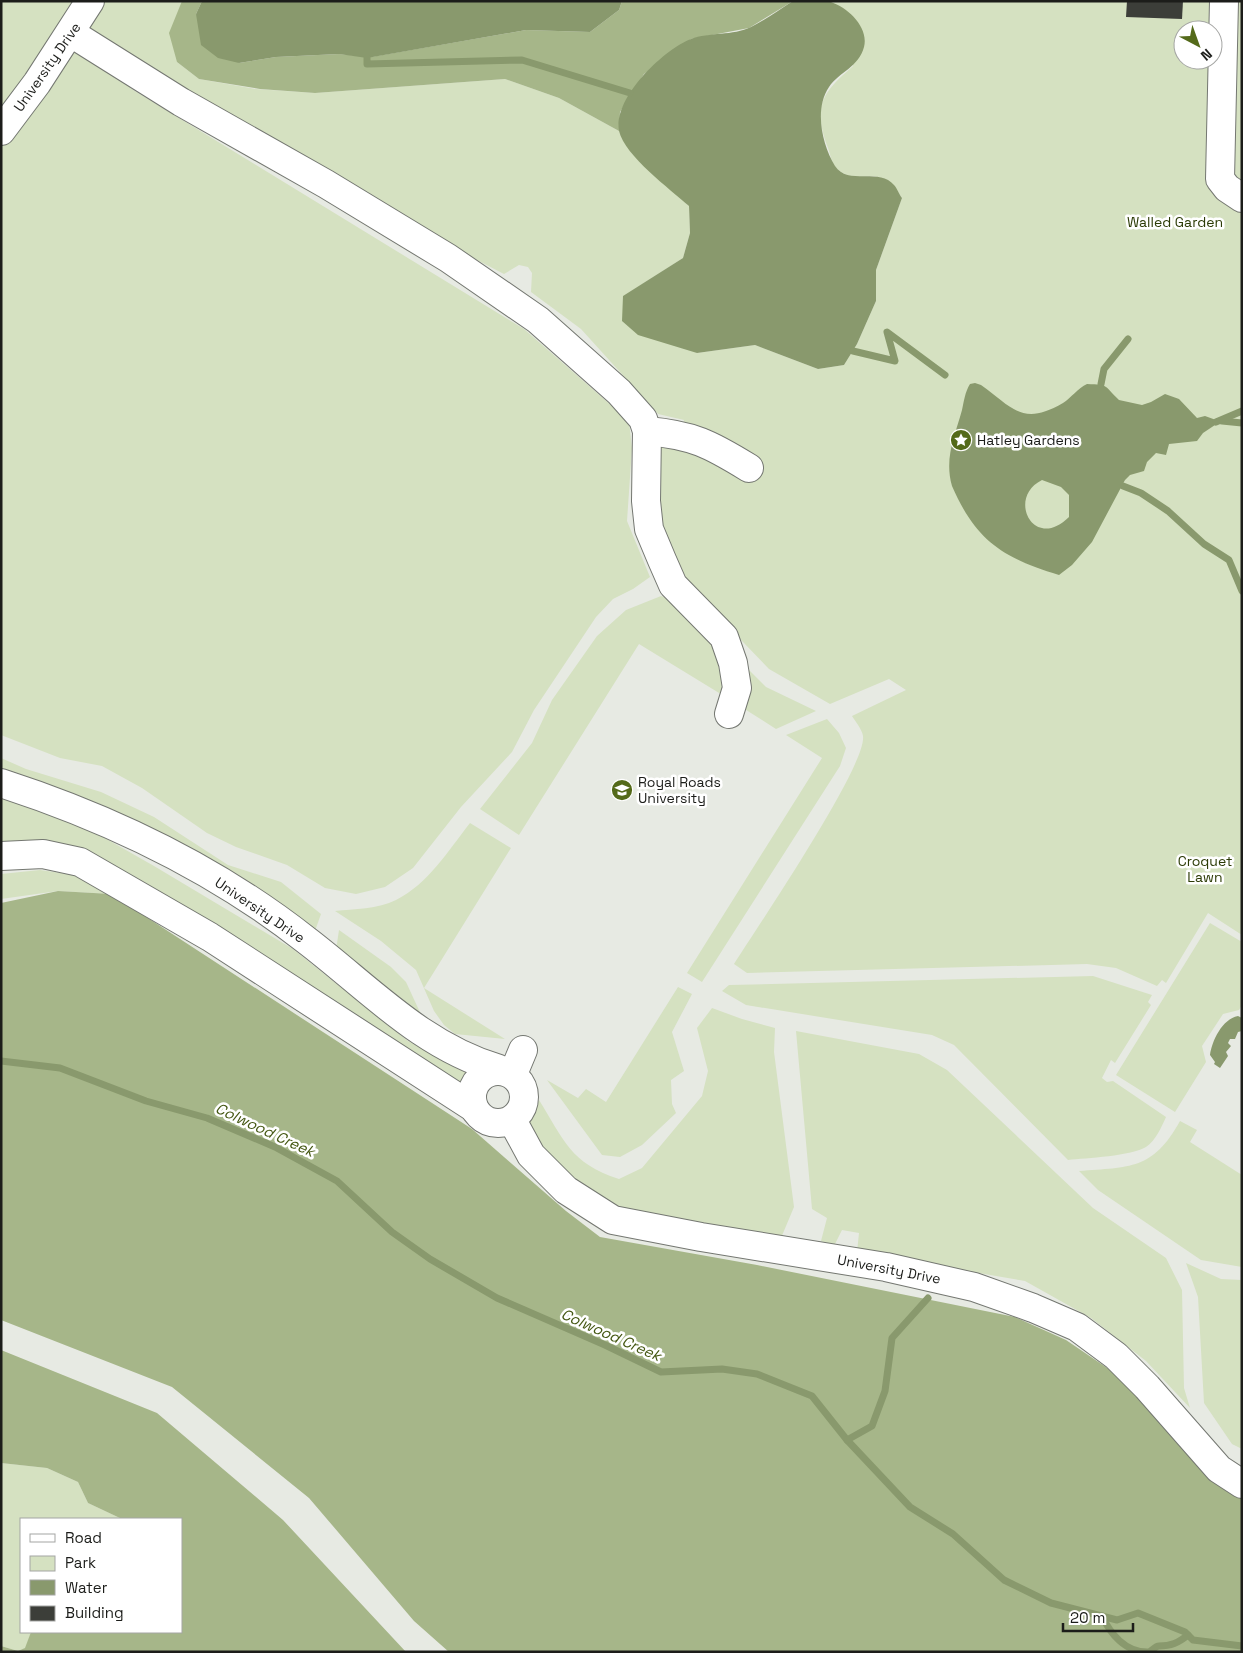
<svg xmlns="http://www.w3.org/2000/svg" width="1243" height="1653" font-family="'Space Grotesk',sans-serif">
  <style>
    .green { fill: #d5e1c1; fill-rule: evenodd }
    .forest { fill: #a6b689 }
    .water { fill: #89996d; fill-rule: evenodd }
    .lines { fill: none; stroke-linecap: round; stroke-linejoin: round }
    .stream { stroke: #89996d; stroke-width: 7 }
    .building { fill: #3c3e39 }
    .minor-casing { stroke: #747771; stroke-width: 30 }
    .minor { stroke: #fff; stroke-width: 28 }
    .labels { text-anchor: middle; stroke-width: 5; stroke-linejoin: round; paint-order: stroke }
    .street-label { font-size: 14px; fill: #1c1d1a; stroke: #fff }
    .park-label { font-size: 14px; fill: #2c3b06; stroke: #fff }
    .poi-label { font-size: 14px; fill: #1c1d1a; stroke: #fff; text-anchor: start }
    .water-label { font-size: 15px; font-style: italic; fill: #445712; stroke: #fff }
  </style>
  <rect width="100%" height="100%" fill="#e7eae3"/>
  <!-- green -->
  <g class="green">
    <path d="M1 1H191L177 62 199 79 256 89 315 93 505 79 559 98 619 131 631 152 689 206 690 233 683 258 624 296 697 353 755 345 818 369 844 365 857 344 876 301V270L902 198C878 159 860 189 837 169 832 164 830 154 828 148 812 106 822 93 853 66L829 1H1242V935L1208 913 1166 983 1162 980 1157 986 1116 968 1087 964 747 973 734 964C756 929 867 766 863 736 862 729 855 721 852 716L906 690 889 679 830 704 769 669 688 585 668 555 657 514 660 446 678 445 684 420 658 414 581 329 531 292 532 273 528 267 519 265 504 274 417 229 144 67 130 88 524 329 629 421 632 448 627 521 650 577 633 589 613 599 596 617 534 710 512 752 461 807 413 868 385 887 356 894 325 888 287 865 236 847 207 833 142 788 102 766 60 758 1 735ZM1183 30H1213V60H1183Z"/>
    <path d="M661 596 677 602 721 646 724 696 639 644 519 835 480 809 532 743 552 700 597 636 626 610Z"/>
    <path d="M748 669 766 687 816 711 776 729 743 708Z"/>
    <path d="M827 719 839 733 846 748 840 766 702 982 687 973 822 758 786 735Z"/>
    <path d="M1 758 26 769 101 792 154 817 228 865 281 882 321 914 315 931 1 773Z"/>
    <path d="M1 795 59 812 154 866 293 949 408 1041 468 1071 461 1087 82 850 1 847Z"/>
    <path d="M470 823 511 848 424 988 505 1039 455 1034 444 1025 434 1011 416 970 381 941 335 911C354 909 378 909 396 900 428 884 448 851 470 823Z"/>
    <path d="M40 870 75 875 111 894 58 891 1 899V874Z"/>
    <path d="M1210 923 1242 942V1005L1239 1010 1223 1014 1202 1046 1206 1062 1175 1112 1116 1075Z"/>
    <path d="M339 930 391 967 406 982 424 1021 336 950Z"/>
    <path d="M1093 976 1152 995 1148 1002 1151 1005 1115 1063 1111 1060 1102 1078 1107 1082 1113 1081 1166 1117C1161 1128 1156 1140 1146 1147 1132 1156 1086 1158 1068 1160L954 1045 932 1035 746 1005 722 991 729 985Z"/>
    <path d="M678 987 692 994 672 1032 684 1071 671 1080 672 1104 676 1113 642 1145 620 1157 602 1155 547 1080 578 1098 586 1089 606 1102Z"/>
    <path d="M712 1008 742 1019 775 1028 774 1052 794 1207 781 1238 625 1213 571 1182 541 1150 524 1123 533 1113 539 1100C564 1140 570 1163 619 1179L642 1168 702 1096 708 1071 697 1028Z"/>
    <path d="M796 1031 919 1054 947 1070 1093 1208 1166 1258 1182 1290 1184 1388 1190 1408 1146 1361 1091 1318 1025 1281 857 1252 859 1233 842 1230 834 1246 821 1241 827 1218 812 1209Z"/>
    <path d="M1180 1121 1197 1130 1190 1142 1242 1175V1267L1201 1260 1098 1190 1079 1171C1130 1167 1153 1170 1180 1121Z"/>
    <path d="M1186 1263 1221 1279 1242 1280V1449L1232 1444 1204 1403 1198 1297Z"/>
    <path d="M1 1463 47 1468 78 1482 88 1503 122 1519H21V1632H31L26 1648 18 1651 1 1646Z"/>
  </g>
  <!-- forest -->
  <g class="forest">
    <path d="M182 1H202L196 14 239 63 276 57 339 54 371 57 526 30 590 32 619 10 622 1H793L749 28 691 39 644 74 620 112 619 131 559 98 505 79 315 93 260 89 199 79 177 62 169 33Z"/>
    <path d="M58 891 111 894 472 1129 566 1211 600 1237 757 1265 1015 1317 1066 1340 1119 1376 1242 1493V1652H449L414 1621 309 1498 172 1387 1 1320V903Z"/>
    <path d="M1 1350 157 1413 283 1520 406 1652H1V1646L18 1651 25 1648 31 1632H181V1519H122L88 1503 78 1482 47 1468 1 1463Z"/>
  </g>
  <!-- water -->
  <g class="water">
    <path d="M202 1H622L619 10 590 32 526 30 367 58 339 54 276 57 239 63 218 58 201 45 196 14Z"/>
    <path d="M793 1C804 1 821 0 831 2 848 8 869 27 864 47 859 67 839 72 829 87 814 109 822 145 835 166 848 186 879 167 894 185 897 188 899 194 902 198L876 270V301L857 344 844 365 818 369 755 345 697 353 638 335 622 321 623 296 683 258 690 233 689 206C670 189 625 156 619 131 613 98 663 50 691 39 709 32 733 36 751 27 765 20 779 10 793 1Z"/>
    <path d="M975 383 981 385C1012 407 1022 427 1063 403 1071 398 1078 388 1087 384 1110 385 1103 385 1119 400L1142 405 1151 402 1165 394 1179 399 1197 418 1205 416 1216 420 1215 425 1203 433 1197 441 1169 444 1166 455 1156 453 1147 462 1144 471 1130 475 1125 480 1092 542 1072 565 1059 575C1003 558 976 541 952 486 944 458 955 436 962 410 964 401 965 392 970 384ZM1042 480 1061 487 1069 495V517C1034 552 1006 498 1042 480Z"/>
    <path d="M1238 1016 1242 1018V1031L1238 1032 1235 1039H1230L1228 1043 1231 1046 1226 1052 1228 1056 1220 1068 1214 1064 1215 1062 1210 1055C1212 1041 1222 1019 1238 1016Z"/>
  </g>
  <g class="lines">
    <!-- stream -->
    <g class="stream">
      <path d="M367 58V64L522 60 630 93"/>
      <path d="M853 351 895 361 887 332 945 375"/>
      <path d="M1101 384 1104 369 1128 339"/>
      <path d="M1222 421 1242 423"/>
      <path d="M1216 422 1242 411"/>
      <path d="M1123 486 1141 493 1168 511 1204 544 1229 560 1242 591"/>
      <path d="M1 1061 60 1068 146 1101 207 1118 275 1147 337 1181 392 1232 430 1259 497 1298 605 1345 661 1372 722 1369 757 1374 812 1396 847 1440 910 1507 953 1534 1004 1580 1051 1603 1117 1620 1138 1613 1185 1632 1193 1640 1242 1646"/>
      <path d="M847 1440 872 1426 885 1391 892 1338 928 1298"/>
      <path d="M1102 1616C1110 1633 1125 1653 1149 1652 1152 1651 1155 1646 1159 1646 1171 1646 1178 1643 1188 1635"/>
    </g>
  </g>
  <!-- building -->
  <path class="building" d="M1127 1H1183L1182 19 1126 17Z"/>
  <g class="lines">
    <!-- minor casing -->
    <g class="minor-casing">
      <g id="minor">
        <path d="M1224 1 1220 179 1227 188 1242 198"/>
        <path d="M71 33 181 102 326 184 448 258 538 320 619 392 643 419 647 431 646 501 649 529 662 560 673 585 724 637 733 663 737 688 729 714"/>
        <path d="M1 131 37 83 90 1"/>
        <path d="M647 431C693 435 710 444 749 468"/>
        <path d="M1 783C109 818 217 870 306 940 369 988 421 1046 499 1069"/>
        <path d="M1 856 43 854 80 862 210 937 474 1108"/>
        <circle cx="498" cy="1097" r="26"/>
        <path d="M513 1074 523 1050"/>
        <path d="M512 1120 531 1155 566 1190 613 1220 701 1237 886 1267 974 1287 1033 1308 1077 1327 1116 1356 1147 1387 1219 1469 1242 1484"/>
      </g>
    </g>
    <!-- minor -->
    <use href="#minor" class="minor"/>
  </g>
  <!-- icons -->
  <defs>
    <g id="sight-disc" transform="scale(1.125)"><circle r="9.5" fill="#546a1a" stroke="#fff"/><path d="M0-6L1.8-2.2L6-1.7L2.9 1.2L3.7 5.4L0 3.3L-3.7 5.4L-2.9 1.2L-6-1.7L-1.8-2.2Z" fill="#fff"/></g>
    <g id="university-disc" transform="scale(1.125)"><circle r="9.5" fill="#546a1a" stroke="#fff"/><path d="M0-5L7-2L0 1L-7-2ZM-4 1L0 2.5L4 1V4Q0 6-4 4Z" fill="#fff"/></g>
  </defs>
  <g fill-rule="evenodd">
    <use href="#sight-disc" x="961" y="440"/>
    <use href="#university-disc" x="622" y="790"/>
  </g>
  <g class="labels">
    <!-- street labels -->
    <g class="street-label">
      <text transform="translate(47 67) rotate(-55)" y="5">University Drive</text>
      <text transform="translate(260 910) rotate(34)" y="5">University Drive</text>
      <text transform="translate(889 1269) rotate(11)" y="5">University Drive</text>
    </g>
    <!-- park labels -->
    <g class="park-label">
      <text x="1175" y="227">Walled Garden</text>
      <text x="1205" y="866">Croquet<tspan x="1205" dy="16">Lawn</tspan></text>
    </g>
    <!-- poi labels -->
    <g class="poi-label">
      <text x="977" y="445">Hatley Gardens</text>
      <text x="638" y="787">Royal Roads<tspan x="638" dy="16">University</tspan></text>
    </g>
    <!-- water labels -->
    <g class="water-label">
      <text transform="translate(265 1130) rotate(25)" y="5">Colwood Creek</text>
      <text transform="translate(611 1335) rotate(24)" y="5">Colwood Creek</text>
    </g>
  </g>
  <!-- border -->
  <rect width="1243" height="1653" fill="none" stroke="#1c1d1a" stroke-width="5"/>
  <!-- legend -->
  <rect x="20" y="1518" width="162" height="115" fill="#ffffff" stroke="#a4a5a3"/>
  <rect x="30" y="1534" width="25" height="8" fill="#ffffff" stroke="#a4a5a3"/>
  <text x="65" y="1543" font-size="15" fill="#1c1d1a">Road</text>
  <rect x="30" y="1556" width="25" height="15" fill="#d5e1c1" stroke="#a4a5a3"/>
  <text x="65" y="1568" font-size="15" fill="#1c1d1a">Park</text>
  <rect x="30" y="1580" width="25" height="15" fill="#89996d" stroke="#a4a5a3"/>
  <text x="65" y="1593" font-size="15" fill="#1c1d1a">Water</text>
  <rect x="30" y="1606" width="25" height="15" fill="#3c3e39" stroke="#a4a5a3"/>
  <text x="65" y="1618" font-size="15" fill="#1c1d1a">Building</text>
  <!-- north arrow -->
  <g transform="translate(1198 45) rotate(139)"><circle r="24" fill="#ffffff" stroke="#a4a5a3"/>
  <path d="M0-4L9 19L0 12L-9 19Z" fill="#546a1a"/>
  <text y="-8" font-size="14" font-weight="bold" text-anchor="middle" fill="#1c1d1a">N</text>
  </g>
  <!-- scale -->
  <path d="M1063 1623v8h70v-8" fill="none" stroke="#1c1d1a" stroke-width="2.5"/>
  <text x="1070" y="1623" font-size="15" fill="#1c1d1a" stroke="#ffffff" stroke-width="4" paint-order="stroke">20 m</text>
</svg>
